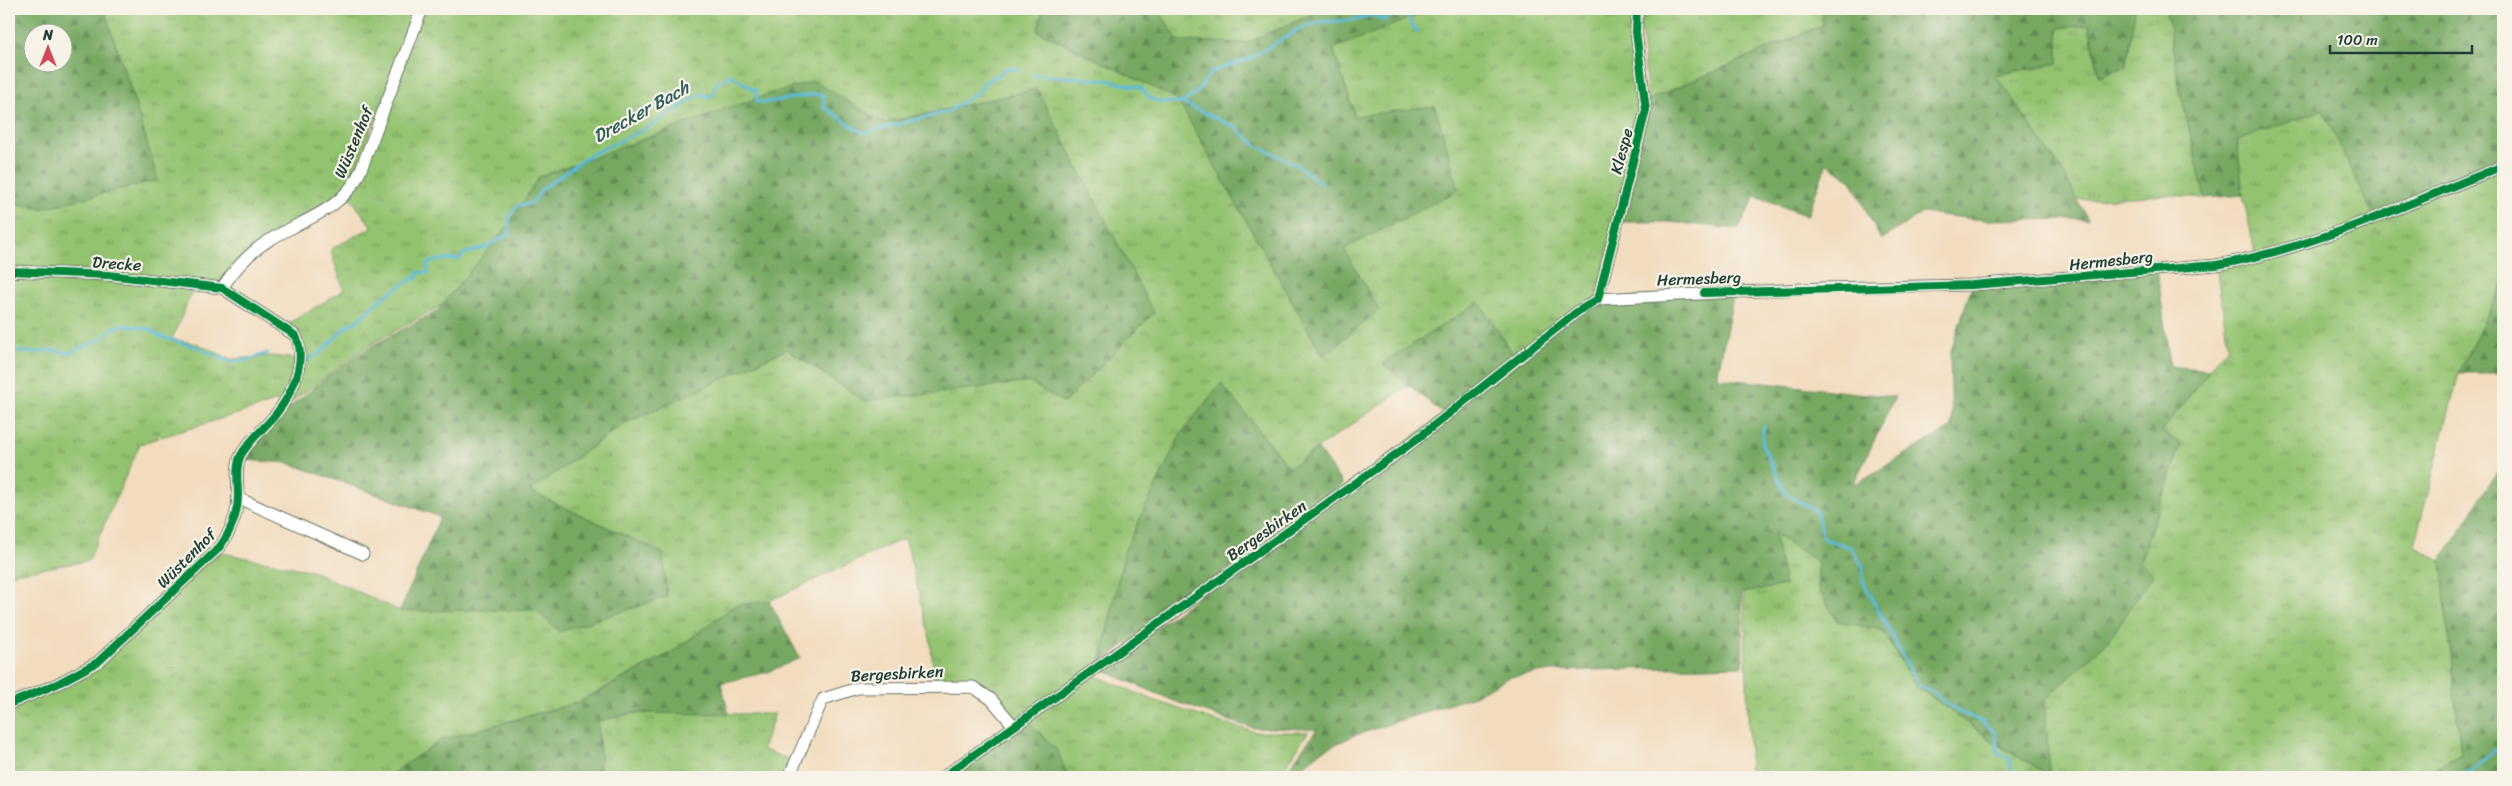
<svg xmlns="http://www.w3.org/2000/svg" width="2512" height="786" font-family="Sriracha,sans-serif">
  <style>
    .grass { fill: url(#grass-tufts); stroke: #598052 }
    .forest { fill: url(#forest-firs); stroke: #4a724b; fill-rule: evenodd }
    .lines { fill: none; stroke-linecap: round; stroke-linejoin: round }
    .stream { stroke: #5abad8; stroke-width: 3 }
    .street-casing { stroke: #697564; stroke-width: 13 }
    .street { stroke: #fff; stroke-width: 11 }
    .cycleway-casing { stroke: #f7f3e8; stroke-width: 11 }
    .cycleway { stroke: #00873e; stroke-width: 8 }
    .labels { text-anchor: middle; stroke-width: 4.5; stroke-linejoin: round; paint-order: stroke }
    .street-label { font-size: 16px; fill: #1f3d34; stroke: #f7f3e8 }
    .water-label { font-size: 18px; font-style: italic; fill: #2e5c5d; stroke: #f7f3e8 }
  </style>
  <defs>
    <pattern id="grass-tufts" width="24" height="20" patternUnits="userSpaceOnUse" patternTransform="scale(1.25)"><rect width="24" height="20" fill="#93c270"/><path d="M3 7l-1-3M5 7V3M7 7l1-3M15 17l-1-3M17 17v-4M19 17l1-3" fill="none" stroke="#779f5d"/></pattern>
    <pattern id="forest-firs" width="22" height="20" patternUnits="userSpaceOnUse" patternTransform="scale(1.25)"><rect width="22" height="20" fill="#76a862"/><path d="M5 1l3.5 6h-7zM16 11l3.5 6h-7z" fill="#608a52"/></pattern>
  </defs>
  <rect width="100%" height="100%" fill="#f7f3e8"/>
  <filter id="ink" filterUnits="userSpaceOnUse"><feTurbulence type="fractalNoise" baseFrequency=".02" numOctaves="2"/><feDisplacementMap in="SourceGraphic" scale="10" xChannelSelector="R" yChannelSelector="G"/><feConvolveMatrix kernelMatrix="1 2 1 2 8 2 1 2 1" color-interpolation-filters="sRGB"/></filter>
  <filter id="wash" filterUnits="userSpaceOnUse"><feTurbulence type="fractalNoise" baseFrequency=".0096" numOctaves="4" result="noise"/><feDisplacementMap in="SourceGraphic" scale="20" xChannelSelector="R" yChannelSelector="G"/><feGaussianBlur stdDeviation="1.12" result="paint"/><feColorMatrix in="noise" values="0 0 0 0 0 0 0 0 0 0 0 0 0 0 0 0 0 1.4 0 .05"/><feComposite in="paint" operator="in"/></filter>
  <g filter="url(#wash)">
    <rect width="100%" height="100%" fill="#f2dcbe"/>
    <!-- grass -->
    <g class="grass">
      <path d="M104 9H419L347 191 217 282 9 269V203L43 208 137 109Z"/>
      <path d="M425 9H1043L1038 31 1177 99 1323 356 1344 249 1355 116 1333 48 1433 9H1635L1644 102 1596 298 1513 354 1479 302 1383 364 1409 385 1289 468 1221 383 1181 434 1125 550 1100 663 1014 721 977 683 935 684 930 639 905 538 769 601 735 605 671 653 578 702 441 740 387 777H9V707L99 664 218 552 313 571 400 611 536 610 663 553 529 491 624 424 787 349 865 401 1029 382 1064 403 1037 89 884 123 814 81 760 97 539 177 507 227 442 305 370 345 284 407 303 350 286 325 344 290 331 252 333 248 372 227 349 196Z"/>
      <path d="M1158 9H1325L1246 43 1178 41Z"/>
      <path d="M1639 9H1823V25L1648 100Z"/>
      <path d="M2135 9H2166L2180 90 2205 198 2169 195 2077 200 2060 168 1996 75 2058 63V28L2089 25 2099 77 2126 66Z"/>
      <path d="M2323 110 2503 169V283L2459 373 2414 546 2441 561 2461 754 2419 777H1750L1744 593 1784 585 1774 533 1818 562V588L1837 621 1882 630 1915 685 1998 745 2049 774 2045 700 2140 561 2181 444 2162 431 2228 346 2216 265 2256 258 2243 195 2236 140Z"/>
      <path d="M9 274 107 277 194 287 172 339 198 344 231 359 271 356 297 359 282 400 162 437 156 431 159 438 140 444 88 561 9 574Z"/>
      <path d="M1092 674 1156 701 1212 720 1256 732H1308L1279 777H1068L1057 750 1028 721Z"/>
      <path d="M635 713 775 714 762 749 793 761 786 777H601L598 721Z"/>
    </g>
    <!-- forest -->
    <g class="forest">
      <path d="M9 9H104L137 109 158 180 43 208 9 203ZM62 32V62H32V32Z"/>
      <path d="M1043 9H1158L1178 41 1246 43 1325 9H1433L1333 49 1355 116 1435 106 1459 190 1344 249 1379 310 1323 356 1177 99 1038 31Z"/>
      <path d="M1823 9H2135L2126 66 2100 77 2089 25 2058 28V63L1996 75 2060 168 2088 219 1984 220 1922 213 1881 240 1851 180 1827 163 1807 216 1756 196 1738 229 1668 222H1618L1648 100 1823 25Z"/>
      <path d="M2166 9H2503V83L2496 85 2503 98V169L2374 217 2323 110 2237 140 2243 195 2205 198 2180 90Z"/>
      <path d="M814 81 884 123 1037 89 1154 313 1064 403 1029 382 865 401 787 349 624 424 529 491 663 553 667 597 559 632 536 610 400 611 440 517 288 463 243 460 278 416 329 376 372 346 437 311 507 227 539 177 760 97Z"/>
      <path d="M2157 268 2170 366 2210 370 2162 431 2181 444 2140 561 2153 575 2108 641 2045 700 2049 775 1998 745 1915 685 1882 630 1837 621 1818 588V562L1774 533 1785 585 1742 593 1743 666 1552 671 1510 677 1474 696 1353 736 1322 751 1290 777H1282L1317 729 1254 728 1242 725 1174 701 1100 669 1598 299 1734 292 1717 378 1895 397 1853 485 1952 427 1950 354 1972 285Z"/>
      <path d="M2503 283V373H2459Z"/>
      <path d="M1479 302 1513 354 1443 414 1383 363Z"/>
      <path d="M1221 383 1289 468 1318 449 1343 485 1100 663 1125 550 1181 434Z"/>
      <path d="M2503 462V777H2419L2461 754 2441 561Z"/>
      <path d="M769 601 800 658 768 672 721 683 729 714 635 713 598 721 601 777H387L441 740 579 702 671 653 736 605Z"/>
      <path d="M1028 721 1057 750 1068 777H952Z"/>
    </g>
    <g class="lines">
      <!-- stream -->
      <g class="stream">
        <path d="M1406 14 1417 32"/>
        <path d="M1033 75 1107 80 1141 88 1151 99 1161 102 1183 103 1198 91 1211 72 1251 58 1301 28 1319 22 1355 20 1372 15 1384 20C1397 12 1419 12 1435 9"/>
        <path d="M1183 103 1237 128 1257 146 1297 165 1322 184"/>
        <path d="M9 350 33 353 52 350 69 353 103 338 113 328 123 325 150 329 159 336 196 347 230 362 248 360 268 353"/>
        <path d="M305 362 321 352 349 324H353L385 296 413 278 417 279 418 272 428 273V264L437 260 460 259 463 254 486 247 509 234V217L517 206 532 203 542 189 588 156 647 128 701 94 708 97 713 95 717 83 731 75 756 91 757 102H769L816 94 824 96V107L863 133 947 112 981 90C983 79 993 79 1000 74 1003 72 1004 69 1006 67L1018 70"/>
        <path d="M1764 426 1762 444 1786 494 1816 511 1824 539 1850 547 1863 566V581L1918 685 1935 693 1951 708 1982 722 1995 732 1998 753 2009 759 2014 777"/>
        <path d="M2447 777 2470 772 2503 743"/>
      </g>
    </g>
  </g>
  <g filter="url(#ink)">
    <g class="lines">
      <!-- street casing -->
      <g class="street-casing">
        <g id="street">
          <path d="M9 271 108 275 222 288 296 336C307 361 292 394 276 414 265 428 250 439 241 455 235 467 238 483 238 496 238 515 229 535 218 549L98 662 57 684 9 704"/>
          <path d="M222 288C235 268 251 251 271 239 304 219 343 210 360 172L422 9"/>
          <path d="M1598 299 1646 110 1636 32 1637 9"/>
          <path d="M238 498 363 554"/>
          <path d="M789 777 823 699 858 688 973 687 991 699 1014 726"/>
          <path d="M943 777 1413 442 1577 312 1598 299 1824 288 1972 285 2216 265C2313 249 2411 202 2503 166"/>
        </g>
      </g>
      <!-- street -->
      <use href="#street" class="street"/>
      <!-- cycleway casing -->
      <g class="cycleway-casing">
        <g id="cycleway">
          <path d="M9 271 108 275 222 288 296 336C307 361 292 394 276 414 265 428 250 439 241 455 235 467 238 483 238 496 238 515 229 535 218 549L98 662 57 684 9 704"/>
          <path d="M1704 293 1972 285 2216 265C2313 249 2411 202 2503 166"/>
          <path d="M943 777 1413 442 1577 312 1598 299 1646 110 1636 32 1637 9"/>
        </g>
      </g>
      <!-- cycleway -->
      <use href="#cycleway" class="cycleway"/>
    </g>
  </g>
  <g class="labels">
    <!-- street labels -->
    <g class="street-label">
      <text transform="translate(353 142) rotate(-67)" y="6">Wüstenhof</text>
      <text transform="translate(1621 151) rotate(-75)" y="6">Klespe</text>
      <text transform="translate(2111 260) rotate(-6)" y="6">Hermesberg</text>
      <text transform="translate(117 263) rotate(4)" y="6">Drecke</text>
      <text transform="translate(1699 278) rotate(-2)" y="6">Hermesberg</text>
      <text transform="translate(1266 530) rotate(-35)" y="6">Bergesbirken</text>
      <text transform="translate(186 558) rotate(-45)" y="6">Wüstenhof</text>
      <text transform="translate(897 673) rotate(-3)" y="6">Bergesbirken</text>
    </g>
    <!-- water labels -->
    <g class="water-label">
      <text transform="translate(641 112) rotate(-29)" y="6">Drecker Bach</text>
    </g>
  </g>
  <!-- margin -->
  <rect width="2512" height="786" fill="none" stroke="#f7f3e8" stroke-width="30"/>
  <!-- north arrow -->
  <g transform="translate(48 48)"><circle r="24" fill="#f7f3e8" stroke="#a1aaa0"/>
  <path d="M0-4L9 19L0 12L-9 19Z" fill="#d1495b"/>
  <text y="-8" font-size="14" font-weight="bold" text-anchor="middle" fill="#1f3d34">N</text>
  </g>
  <!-- scale -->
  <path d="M2330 45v8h142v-8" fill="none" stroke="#1f3d34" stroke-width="2.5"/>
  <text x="2337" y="45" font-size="15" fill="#1f3d34" stroke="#f7f3e8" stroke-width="4" paint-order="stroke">100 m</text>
</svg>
